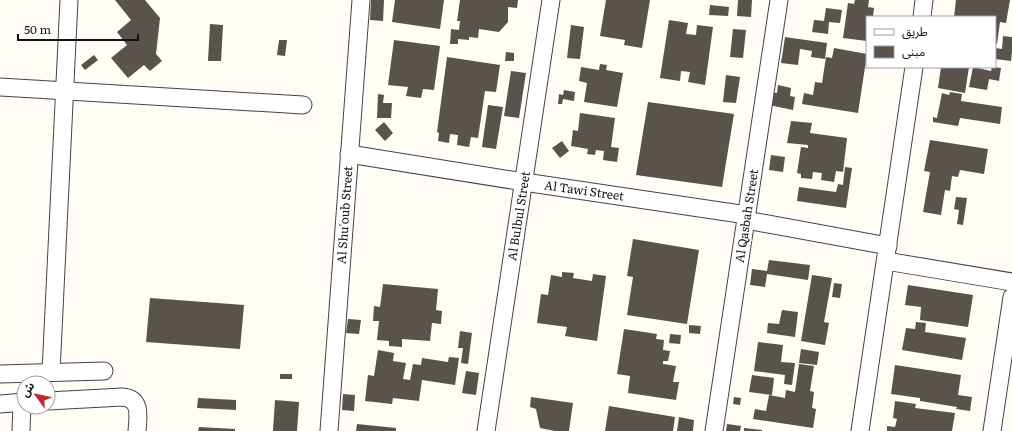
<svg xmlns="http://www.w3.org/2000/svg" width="1012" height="431" font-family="Literata,'Noto Sans Arabic',serif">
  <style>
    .building { fill: #5a524d }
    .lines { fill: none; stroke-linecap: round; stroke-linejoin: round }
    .minor-casing { stroke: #444; stroke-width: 19 }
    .minor { stroke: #fff; stroke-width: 17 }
    .labels { text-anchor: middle; stroke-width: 4; stroke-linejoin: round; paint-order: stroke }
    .street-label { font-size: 12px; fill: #111; stroke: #fff }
  </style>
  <rect width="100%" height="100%" fill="#fffdf5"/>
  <!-- building -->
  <g class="building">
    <path d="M115 0H145L160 18 156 54 162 61 150 71 144 65 128 78 111 58 127 45 117 32 131 20Z"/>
    <path d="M371 0H384L383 21 370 20Z"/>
    <path d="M395 0H444L440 29 392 22Z"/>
    <path d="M460 0H518L517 8 508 7V22L499 32 479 29 478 38 469 37V40L458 39V44H450L451 29 459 30 460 21H457Z"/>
    <path d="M606 0H650L642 48 624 45 625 40 600 36Z"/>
    <path d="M738 0H752L751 17 737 16Z"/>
    <path d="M855 0H869L868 7 874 8 873 17H867V41L843 38 848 3 854 4Z"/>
    <path d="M956 0H1010L1006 23 1000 22 997 44H995V17H954Z"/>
    <path d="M710 5 729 7 728 16 709 15Z"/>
    <path d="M826 8 842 10 840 23 829 22 828 34 812 32 814 20 824 21Z"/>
    <path d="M669 20 688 23 686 34 696 35 697 25 713 27 705 85 688 82 690 72 681 71 680 81 660 78Z"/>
    <path d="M210 24 223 25 221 61H208Z"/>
    <path d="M571 25 584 27 580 59 567 58Z"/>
    <path d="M733 29 746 30 743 58 730 57Z"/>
    <path d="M1003 36 1012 37V52L1011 61 995 59V48L1002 49Z"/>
    <path d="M785 37 827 43 825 59 811 57 812 51 800 49 798 65 781 63Z"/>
    <path d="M279 40H287L285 56 277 55Z"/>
    <path d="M394 40 440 46 434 90 423 89 421 98 406 96 408 87 388 85Z"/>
    <path d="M834 48 867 54 858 113 802 104 804 93 813 95 815 82 822 83 826 57 832 58Z"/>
    <path d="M506 52 514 53V61H505Z"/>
    <path d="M94 55 98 60 85 70 81 65Z"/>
    <path d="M447 57 500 65 496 92 485 91 478 138 471 137 469 147 457 145 458 135 450 134 449 143 438 141 439 133 437 132Z"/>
    <path d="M600 64 607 65 606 70 623 73 617 107 584 102 587 83 579 81 581 67 599 70Z"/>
    <path d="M941 67H969L965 93 938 88Z"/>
    <path d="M973 67 991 71 992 67 1001 68 999 81 989 79 987 90 969 87Z"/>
    <path d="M511 71 526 73 519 118 504 116Z"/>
    <path d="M726 75 740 77 736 103 723 102Z"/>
    <path d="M778 85 791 88 790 96 795 97 793 110 769 105 771 92 777 93Z"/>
    <path d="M564 90 575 92 574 101 563 99 562 104H558L559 94 563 95Z"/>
    <path d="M950 92 962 94 961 101 1002 107 1000 124 960 118 958 126 933 122V117L937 118 942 93 949 95Z"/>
    <path d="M378 94 384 95 383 103H392L391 118H377Z"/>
    <path d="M648 102 734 114 722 187 636 175Z"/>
    <path d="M488 105 503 107 496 149 482 147Z"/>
    <path d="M580 113 615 118 611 147 619 148 617 162 603 160 604 151 596 150 595 155 587 154 588 149 571 146 573 130 578 131Z"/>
    <path d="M791 121 812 123 810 133 847 138 843 172 836 171 834 182 821 180 822 173 813 172 812 179 801 178V174L797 173 801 147 808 148V145L787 143Z"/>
    <path d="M384 122 393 133 385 141 375 130Z"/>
    <path d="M930 140 988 149 984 174 960 170 958 177 952 176 950 191 945 190 941 215 923 212 930 172 924 171Z"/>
    <path d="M562 141 569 151 560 158 552 148Z"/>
    <path d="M771 155 785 157 783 172 769 170Z"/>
    <path d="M845 167 852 168 846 208 797 201 799 187 836 192 838 184 843 185Z"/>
    <path d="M956 197 967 198 963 225 957 224 959 210 954 209Z"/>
    <path d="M633 239 699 250 687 324 627 315 633 277 627 276Z"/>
    <path d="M769 260 810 265 808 280 767 274 765 287 750 285 752 269 767 271Z"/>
    <path d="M562 272 574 273 573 278 592 281 593 274 606 276 597 341 565 336 567 327 537 323 541 294 548 295 551 275 562 277Z"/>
    <path d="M812 275 832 278 824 322 829 323 825 345 801 341Z"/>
    <path d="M834 283 842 284 840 298 832 297Z"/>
    <path d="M383 284 438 289 436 310 442 311 441 324 432 323 430 341 402 339V347L389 346V341L377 340 379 321H373L374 306 380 307Z"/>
    <path d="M908 285 973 295 968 327 920 320 921 307 905 305Z"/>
    <path d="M150 298 244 305 240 349 146 342Z"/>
    <path d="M782 310 798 312 795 337 767 333 768 323 779 324Z"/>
    <path d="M348 319 361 320 359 334 346 333Z"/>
    <path d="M916 322 926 323 925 332 966 338 962 360 902 350 906 328 915 329Z"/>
    <path d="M689 325 701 326 700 334 689 333Z"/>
    <path d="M624 329 657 334 656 339 664 340 663 350 670 351 668 361H663V364L676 366 673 382H679L676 400 628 393 630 376 617 374Z"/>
    <path d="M460 331 472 333 468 364 461 363 463 348H458Z"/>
    <path d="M670 334 681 335 680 344 669 343Z"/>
    <path d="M758 342 783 345 781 362 795 363 792 385 784 384 785 375 754 371Z"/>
    <path d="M801 349 819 352 817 365 799 363Z"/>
    <path d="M378 350 394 353 393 361 406 363 403 379 410 380 413 364 421 365 422 358 448 362 449 357 459 358 455 385 422 380 419 401 393 398 392 404 365 401 368 375 374 376Z"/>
    <path d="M799 364 814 366 810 391 814 392 812 408 816 409 813 428 753 419 755 409 766 411 769 395 785 398 786 390 795 392Z"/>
    <path d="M895 365 961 375 958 395 972 397 970 411 956 409 957 407 920 401V398L891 394Z"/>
    <path d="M466 371 479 373 476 395 462 393Z"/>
    <rect x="280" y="374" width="12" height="5"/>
    <path d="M752 375 774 378 772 395 749 392Z"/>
    <path d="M343 394 355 395 354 411 342 410Z"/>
    <path d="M531 397 573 403 569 431H555L540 428 536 409 530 407Z"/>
    <path d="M734 397 741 398 740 405 733 404Z"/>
    <path d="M198 398 236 400V410L197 408Z"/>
    <path d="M275 400 299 402 297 431H273Z"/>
    <path d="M895 401 916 404 915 408 955 413 952 431H887V426L895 427 897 419 893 418Z"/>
    <path d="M609 406 675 417 673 431H605Z"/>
    <path d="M679 417 694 420 693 431H677Z"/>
    <path d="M357 424 396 428V431H356Z"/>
    <path d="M727 424 741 426 740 431H726Z"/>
    <path d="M199 427 235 429V431H198Z"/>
    <path d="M744 428 762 430V431H744Z"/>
  </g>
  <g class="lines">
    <!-- minor casing -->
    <g class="minor-casing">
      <g id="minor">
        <path d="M922 17 924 0"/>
        <path d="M0 87 303 105"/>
        <path d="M349 154 524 182 747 215"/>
        <path d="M746 220 888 246"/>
        <path d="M886 261 1012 282"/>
        <path d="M51 372 69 0"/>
        <path d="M0 374 104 371"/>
        <path d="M48 401 122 397C142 398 138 417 137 431"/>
        <path d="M0 404 24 402"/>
        <path d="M21 431 22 403"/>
        <path d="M329 431 361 0"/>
        <path d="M486 431 551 0"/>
        <path d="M714 431 779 0"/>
        <path d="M860 431 914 67"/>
        <path d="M992 431 1012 297"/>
      </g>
    </g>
    <!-- minor -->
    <use href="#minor" class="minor"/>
  </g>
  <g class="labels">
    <!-- street labels -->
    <g class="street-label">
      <text transform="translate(584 191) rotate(8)" y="4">Al Tawi Street</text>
      <text transform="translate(345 215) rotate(-86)" y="4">Al Shu'oub Street</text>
      <text transform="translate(519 216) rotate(-81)" y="4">Al Bulbul Street</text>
      <text transform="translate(747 216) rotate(-81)" y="4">Al Qasbah Street</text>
    </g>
  </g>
  <!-- legend -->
  <rect x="866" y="16" width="130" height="52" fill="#ffffff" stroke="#a0a0a0"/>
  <rect x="874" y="29" width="20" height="6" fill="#ffffff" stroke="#a0a0a0"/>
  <text x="902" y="36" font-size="12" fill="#111111">طريق</text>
  <rect x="874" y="46" width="20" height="12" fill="#5a524d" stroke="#a0a0a0"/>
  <text x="902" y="56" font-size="12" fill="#111111">مبنى</text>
  <!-- north arrow -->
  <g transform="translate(36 395) rotate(303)"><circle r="19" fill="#ffffff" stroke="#a0a0a0"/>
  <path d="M0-3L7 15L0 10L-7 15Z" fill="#c4262e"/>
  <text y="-6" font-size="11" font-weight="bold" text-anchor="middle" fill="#111111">ش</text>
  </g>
  <!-- scale -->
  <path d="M18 34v6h120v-6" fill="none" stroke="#111111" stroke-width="2"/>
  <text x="24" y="34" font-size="12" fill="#111111" stroke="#ffffff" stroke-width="3" paint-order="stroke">50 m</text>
</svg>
